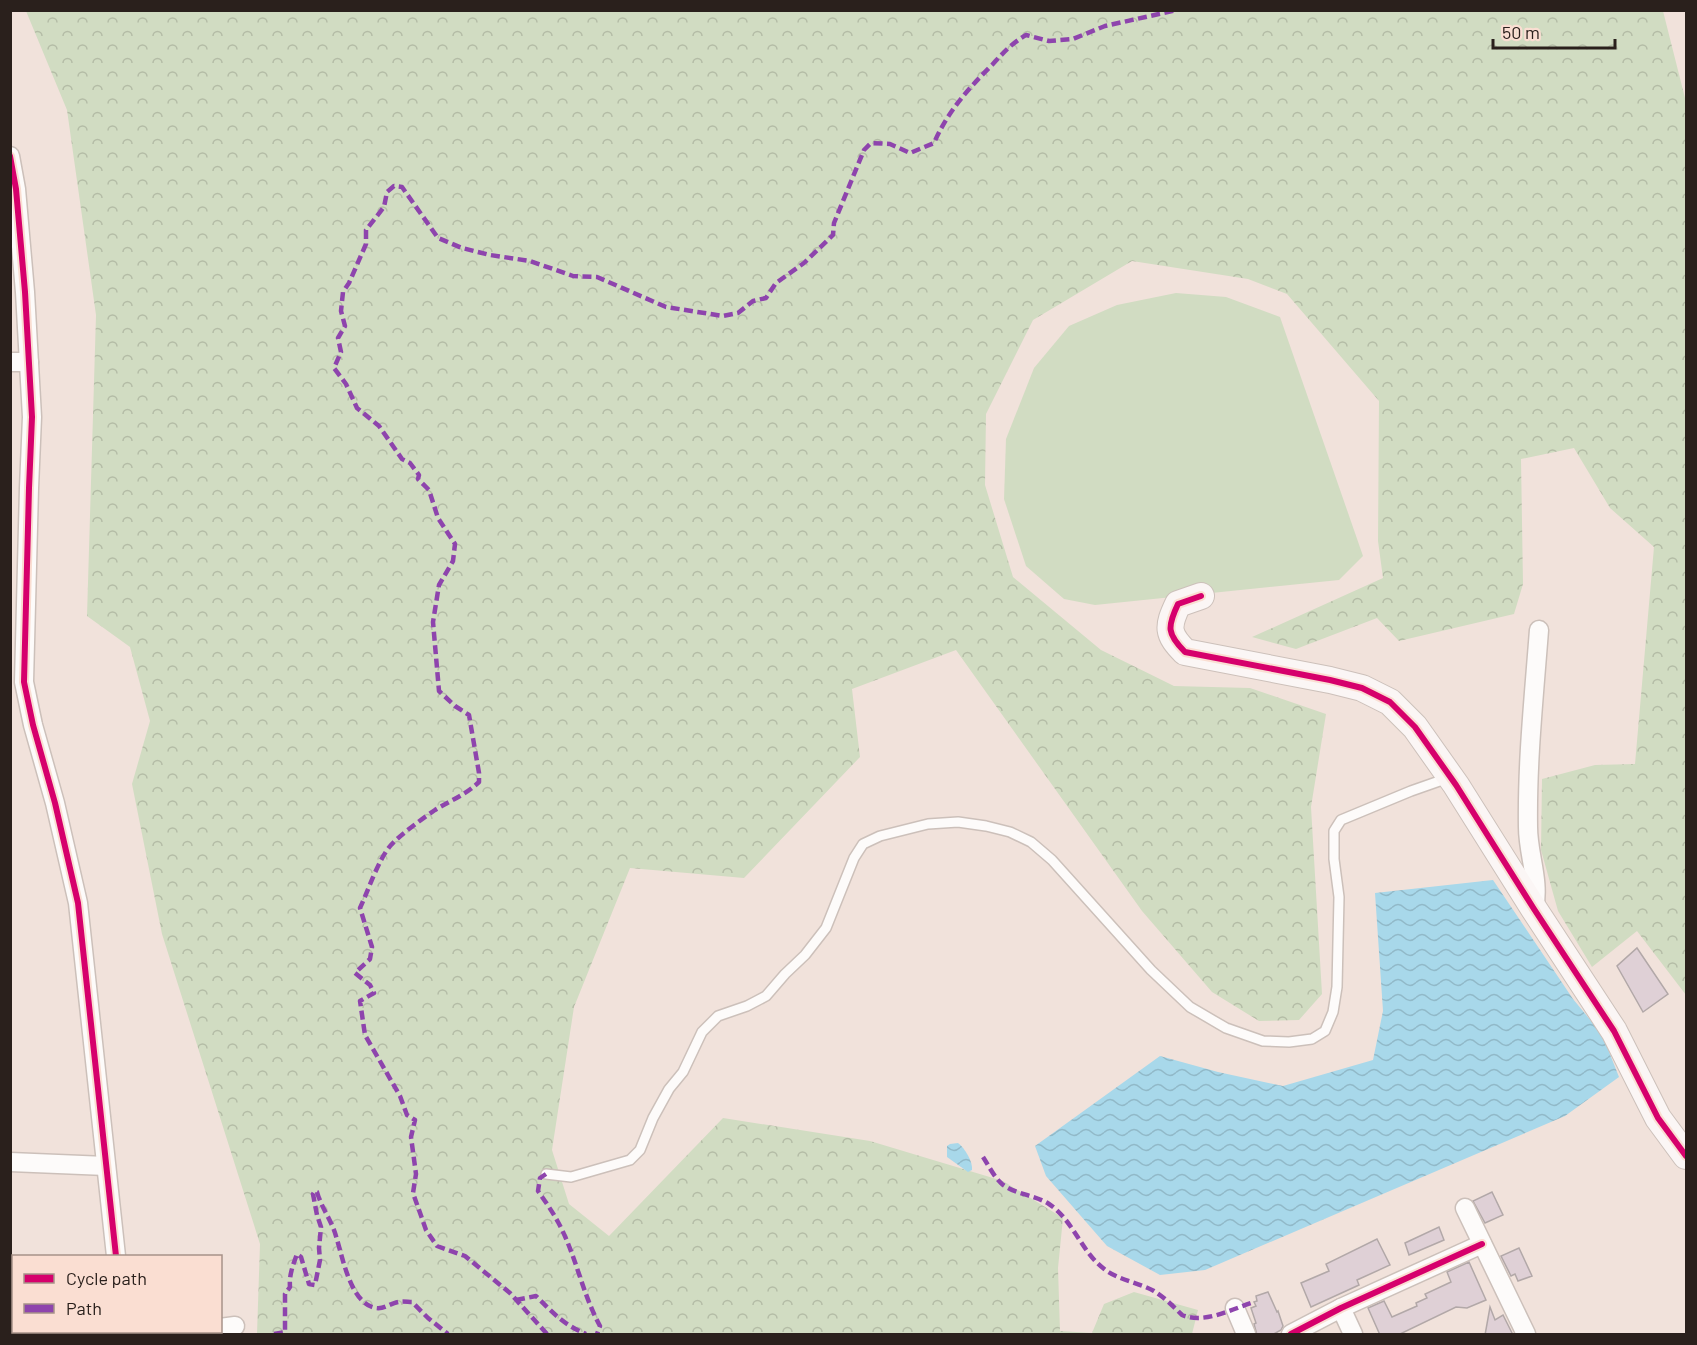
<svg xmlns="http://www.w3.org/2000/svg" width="1697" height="1345" font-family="Barlow,sans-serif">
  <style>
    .forest { fill: url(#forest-crowns) }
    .pitch { fill: #d1dcc2 }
    .water { fill: url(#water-waves) }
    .building { fill: #dfd0d6; stroke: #b2a8a8; stroke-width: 1.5 }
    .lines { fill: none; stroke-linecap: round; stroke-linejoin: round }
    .lane-casing { stroke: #ccc0ba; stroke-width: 12 }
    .street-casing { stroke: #ccc0ba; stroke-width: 21 }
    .secondary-casing { stroke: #ccc0ba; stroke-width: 28 }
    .lane { stroke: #fdfbfa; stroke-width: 9 }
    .street { stroke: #fdfbfa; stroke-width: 18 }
    .secondary { stroke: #fbf6f5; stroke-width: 26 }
    .quiet { stroke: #8e44ad; stroke-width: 4.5; stroke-dasharray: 9 4.5; stroke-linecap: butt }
    .cycleway-casing { stroke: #faded2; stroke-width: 10 }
    .cycleway { stroke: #d6006c; stroke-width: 6 }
  </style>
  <defs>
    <pattern id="forest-crowns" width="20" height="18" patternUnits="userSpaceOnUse" patternTransform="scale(1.5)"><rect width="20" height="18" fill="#d1dcc2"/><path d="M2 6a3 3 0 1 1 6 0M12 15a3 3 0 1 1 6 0" fill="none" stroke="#b4bca6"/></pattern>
    <pattern id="water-waves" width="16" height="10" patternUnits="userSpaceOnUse" patternTransform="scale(1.5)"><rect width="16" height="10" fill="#a8d8ea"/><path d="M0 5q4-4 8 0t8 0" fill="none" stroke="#91b9c8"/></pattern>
  </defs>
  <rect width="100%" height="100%" fill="#f1e2db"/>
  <!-- forest -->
  <path class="forest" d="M26 11H1663L1686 102V995L1637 931 1592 967 1558 911 1541 850 1542 779 1595 765 1635 764 1654 547 1610 508 1574 448 1521 459 1523 584 1514 614 1399 641 1377 618 1296 649 1252 637 1383 578 1378 541 1379 401 1287 294 1248 279 1132 261 1033 320 986 414 985 485 1013 577 1101 650 1174 686 1250 688 1326 714 1311 807 1322 994 1299 1020 1259 1021 1212 992 1142 911 956 650 852 689 860 757 744 878 630 868 574 1007 552 1150 569 1204 609 1236 723 1118 870 1141 1003 1181 1063 1218 1058 1268 1060 1331 1092 1333 1104 1304 1134 1292 1198 1310 1192 1334H257L260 1244 162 934 132 784 150 721 130 647 87 616 96 315 67 110Z"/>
  <!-- pitch -->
  <path class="pitch" d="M1176 293 1226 297 1280 317 1363 556 1339 580 1095 605 1064 599 1026 566 1004 499 1006 439 1034 368 1069 326 1117 305Z"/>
  <!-- water -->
  <g class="water">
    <path d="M1493 880 1573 999 1602 1034 1619 1077 1565 1116 1205 1270 1160 1275 1107 1246 1046 1176 1035 1146 1160 1056 1218 1072 1283 1086 1373 1060 1383 1011 1375 893Z"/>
    <path d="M958 1143C965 1148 973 1162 972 1170L968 1172 947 1157V1146L950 1144Z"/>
  </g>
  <!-- building -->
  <g class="building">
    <path d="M1637 948 1668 994 1643 1012 1617 966Z"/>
    <path d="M1492 1192 1503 1215 1485 1223 1473 1201Z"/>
    <path d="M1439 1227 1444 1240 1409 1255 1405 1243Z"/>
    <path d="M1377 1239 1390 1265 1357 1280 1359 1285 1311 1307 1301 1283 1329 1271 1326 1264Z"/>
    <path d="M1519 1248 1532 1276 1518 1281 1515 1274 1511 1276 1501 1256Z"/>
    <path d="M1469 1262 1486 1300 1467 1308 1456 1307 1398 1335H1380L1368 1308 1384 1301 1392 1317 1417 1306 1416 1303 1427 1298 1425 1294 1451 1282 1447 1272Z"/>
    <path d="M1268 1292 1277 1312 1278 1311 1283 1326 1281 1330 1272 1335H1257L1254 1324 1256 1323 1251 1308 1256 1306 1254 1302 1257 1301 1256 1296Z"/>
    <path d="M1490 1307 1495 1320 1503 1315 1513 1335H1485Z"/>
  </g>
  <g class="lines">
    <!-- lane casing -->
    <g class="lane-casing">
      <path id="lane" d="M546 1174 571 1177 630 1160 640 1150 653 1118 669 1089 683 1072 702 1032 718 1016 747 1006 766 996 785 974 805 955 826 928 854 858 863 844 880 836 928 824 958 822 986 826 1010 832 1031 842 1052 860 1151 970 1190 1007 1226 1028 1263 1041 1289 1042 1312 1039 1325 1031 1333 1012 1337 987 1339 897 1334 859V831L1341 820 1411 791 1448 778"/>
    </g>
    <!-- street casing -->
    <g class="street-casing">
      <g id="street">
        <path d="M10 156 16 189 25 292 32 417 29 488 24 682 33 725 55 803 78 903 116 1256"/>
        <path d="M10 362H29"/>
        <path d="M1534 909C1540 880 1528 855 1528 827 1527 761 1534 696 1539 630"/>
        <path d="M10 1162 106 1166"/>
        <path d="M1465 1208 1526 1334"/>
        <path d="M1235 1308 1246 1334"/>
        <path d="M1341 1308 1353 1334"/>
        <path d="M220 1328 235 1326"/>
        <path d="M122 1332V1334"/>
        <path d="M163 1334 183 1332"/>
        <path d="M1291 1334 1341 1308 1482 1244"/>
      </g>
    </g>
    <!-- secondary casing -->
    <g class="secondary-casing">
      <path id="secondary" d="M1201 596 1178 604C1167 627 1167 634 1185 652L1330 680 1362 688 1390 702 1415 727 1456 785 1534 909 1614 1031 1658 1118 1686 1156"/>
    </g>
    <!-- lane -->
    <use href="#lane" class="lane"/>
    <!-- street -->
    <use href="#street" class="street"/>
    <!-- secondary -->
    <use href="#secondary" class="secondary"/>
    <!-- quiet -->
    <g class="quiet">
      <path d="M983 1157C989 1166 994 1177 1002 1184 1014 1194 1035 1195 1049 1204 1073 1220 1081 1251 1103 1268 1117 1280 1138 1282 1154 1291 1164 1297 1173 1306 1182 1315 1204 1324 1230 1310 1251 1303"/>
      <path d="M546 1174 540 1178 538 1191C545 1201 552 1211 558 1222 576 1255 582 1293 600 1326L597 1334"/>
      <path d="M516 1300 536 1296C553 1313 564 1325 586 1334"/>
      <path d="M274 1334 285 1332V1294L290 1287C289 1275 293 1265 297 1254L301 1257 309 1284 315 1285 320 1260 319 1248 321 1227 317 1215 313 1194 315 1191 317 1192C321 1206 329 1217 334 1230 342 1252 348 1298 372 1307 383 1311 388 1304 398 1302 402 1301 408 1302 412 1302L428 1318 448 1334"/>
      <path d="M547 1334 510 1293 465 1256 437 1246 426 1230 413 1193 416 1174 411 1137 415 1120 407 1115 400 1096 365 1035 360 1001 374 993 370 985 355 973 370 959 372 947 360 908C368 891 379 858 391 845 401 834 422 819 435 810 451 800 464 796 479 782V773L469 715 455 706 439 691 433 622 439 585 453 561 455 544 438 518 429 490 418 479 419 475 410 463 402 459 379 426 357 408 346 384 334 368 341 352 338 338 345 326 341 311 343 292 349 283 366 244V230L384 207 387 192 394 186 402 187 438 238 462 248 490 255 530 261 573 276 597 277 666 307 723 316 738 313 753 301 766 298 776 283 804 263 833 235 834 223 864 150 871 143 890 144 910 153 934 143C948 111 968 89 992 65 1003 53 1012 43 1026 35L1049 41 1073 39 1105 26 1177 10"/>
    </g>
    <!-- cycleway casing -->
    <g class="cycleway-casing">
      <g id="cycleway">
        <path d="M10 156 16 189 25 292 32 417 29 488 24 682 33 725 55 803 78 903 116 1256"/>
        <path d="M1201 596 1178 604C1167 627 1167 634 1185 652L1330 680 1362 688 1390 702 1415 727 1456 785 1534 909 1614 1031 1658 1118 1686 1156"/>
        <path d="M1291 1334 1341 1308 1482 1244"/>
      </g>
    </g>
    <!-- cycleway -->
    <use href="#cycleway" class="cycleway"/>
  </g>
  <!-- border -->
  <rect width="1697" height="1345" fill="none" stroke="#2a201c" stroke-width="24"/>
  <!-- legend -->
  <rect x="12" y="1255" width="210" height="78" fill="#faded2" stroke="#a79289" stroke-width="1.5"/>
  <rect x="24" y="1274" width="30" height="9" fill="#d6006c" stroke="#a79289" stroke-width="1.5"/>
  <text x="66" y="1285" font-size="18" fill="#2a201c">Cycle path</text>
  <rect x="24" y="1304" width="30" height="9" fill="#8e44ad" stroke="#a79289" stroke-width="1.5"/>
  <text x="66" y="1315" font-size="18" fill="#2a201c">Path</text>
  <!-- scale -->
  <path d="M1493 39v9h122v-9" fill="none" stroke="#2a201c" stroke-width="3"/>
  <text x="1502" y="39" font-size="18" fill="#2a201c" stroke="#faded2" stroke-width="4.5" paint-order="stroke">50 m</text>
</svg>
